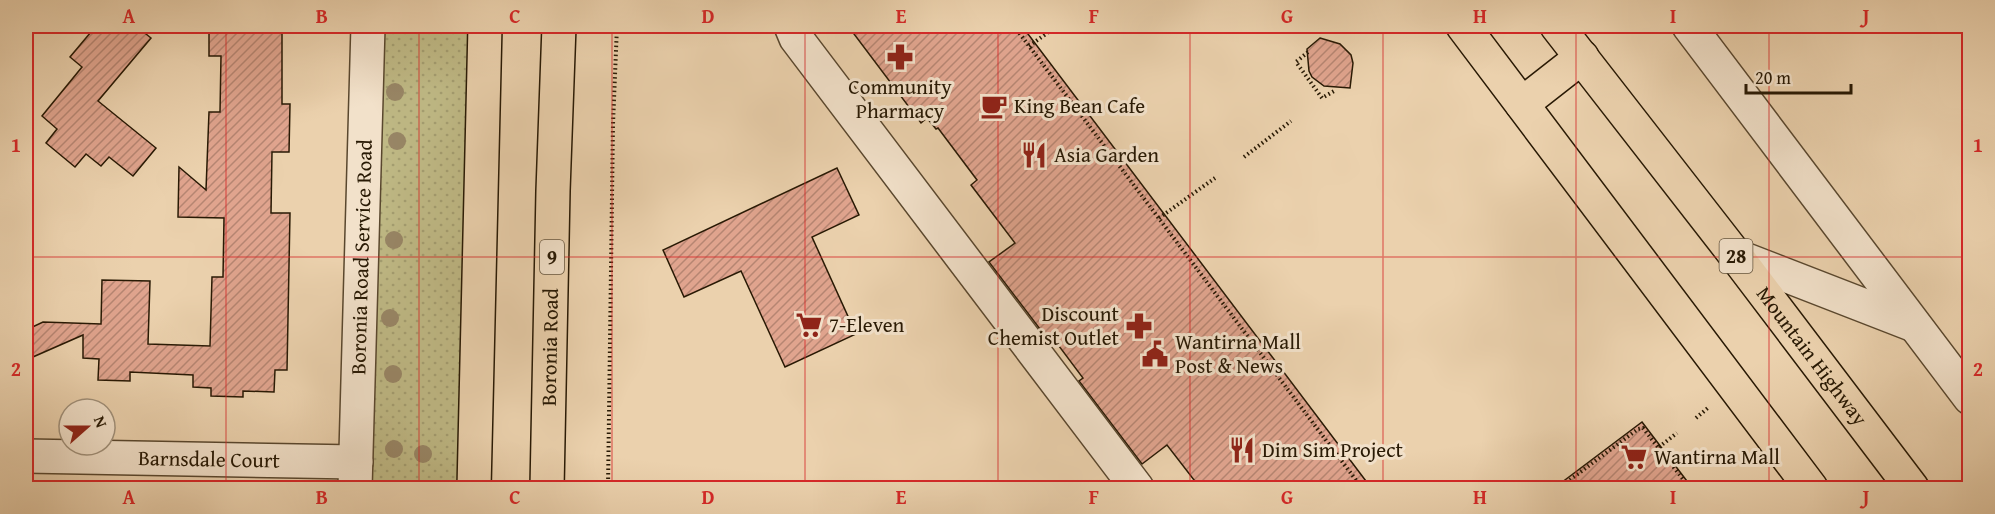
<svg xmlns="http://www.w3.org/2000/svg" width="1995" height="514" font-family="'Gentium Book Plus',serif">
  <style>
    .grass { fill: url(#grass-dots); stroke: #746944; stroke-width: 1.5 }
    .building { fill: url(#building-hatch); stroke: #281904; stroke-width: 1.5 }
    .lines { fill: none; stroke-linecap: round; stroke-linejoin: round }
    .minor-casing { stroke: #59472e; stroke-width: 36 }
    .major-casing { stroke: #281904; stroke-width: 36 }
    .path { stroke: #281904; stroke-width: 4; stroke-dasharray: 1.5 3; stroke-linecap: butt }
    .minor { stroke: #f2e1ca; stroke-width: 33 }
    .major { stroke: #ebd1ad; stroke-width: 33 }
    .tree { fill: #988666 }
    .grid { fill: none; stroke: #d62828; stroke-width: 1.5; stroke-opacity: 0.55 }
    .labels { text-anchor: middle; stroke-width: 6; stroke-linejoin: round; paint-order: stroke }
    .shield { fill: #f2e1ca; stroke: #65553f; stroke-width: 1.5 }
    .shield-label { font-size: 20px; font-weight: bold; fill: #281904 }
    .poi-label { font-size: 21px; fill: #281904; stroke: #f2e1ca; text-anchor: start }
    .street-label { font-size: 21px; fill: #281904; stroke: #f2e1ca }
    .neatline { fill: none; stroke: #d62828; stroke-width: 2 }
    .grid-label { font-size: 20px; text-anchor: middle; font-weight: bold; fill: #d62828 }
  </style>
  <defs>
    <pattern id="grass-dots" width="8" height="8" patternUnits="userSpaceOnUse" patternTransform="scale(1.5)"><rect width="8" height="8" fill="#bfb985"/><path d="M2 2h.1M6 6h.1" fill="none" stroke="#a49e71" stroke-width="1.8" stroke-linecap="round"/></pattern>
    <pattern id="building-hatch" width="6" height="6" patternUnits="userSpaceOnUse" patternTransform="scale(1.5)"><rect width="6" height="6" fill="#e0a48e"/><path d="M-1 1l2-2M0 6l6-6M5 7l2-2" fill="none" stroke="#b68572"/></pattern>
  </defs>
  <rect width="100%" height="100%" fill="#ebd1ad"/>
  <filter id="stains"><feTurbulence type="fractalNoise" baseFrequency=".00333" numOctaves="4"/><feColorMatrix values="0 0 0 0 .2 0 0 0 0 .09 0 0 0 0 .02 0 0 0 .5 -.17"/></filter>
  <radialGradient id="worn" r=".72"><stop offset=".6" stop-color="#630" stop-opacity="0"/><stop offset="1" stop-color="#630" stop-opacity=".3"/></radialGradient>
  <!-- grass -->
  <path class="grass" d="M368 26H485L474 488H355Z"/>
  <!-- building -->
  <g class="building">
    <path d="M96 26H136L151 38 98 101 156 148 133 176 109 157 101 166 86 154 75 167 46 143 57 129 42 116 82 67 70 57Z"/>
    <path d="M209 26H282V104H290L289 152H272L271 213H290L287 370H275L274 392 243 391V397L211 396V388L193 387V375L130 372V381L98 380 99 359 83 358V335L26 360V330L43 322 101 324 102 280 150 281 148 344 210 346 212 277H223L224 218 178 217 179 167 206 190 209 112H220L221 56H209Z"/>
    <path d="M848 26H1022L1372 489H1201L1167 445 1142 464 1079 381 1083 378 1050 334 1046 337 989 262 1015 243 971 185 977 180 938 128 936 129 927 118 921 123Z"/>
    <path d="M1320 38 1340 44 1351 55 1353 63 1350 88 1324 86 1312 77 1309 71 1307 49Z"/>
    <path d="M837 168 859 215 812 237 856 334 785 367 741 271 684 297 663 250Z"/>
    <path d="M1642 422 1693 489H1553Z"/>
  </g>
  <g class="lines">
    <!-- minor casing -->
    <g class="minor-casing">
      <g id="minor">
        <path d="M791 26 796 38 1137 488"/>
        <path d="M1689 26 1970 398"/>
        <path d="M1736 256 1914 325"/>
        <path id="s1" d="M26 456 356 462"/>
        <path id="s2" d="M355 488 368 26"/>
      </g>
    </g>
    <!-- major casing -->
    <g class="major-casing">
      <g id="major">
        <path d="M1463 26 1811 488"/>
        <path id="s3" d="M1557 26 1736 256 1912 488"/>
        <path d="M1522 104 1582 57"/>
        <path d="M474 488 485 26"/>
        <path id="s4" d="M547 488 553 191 559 26"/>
      </g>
    </g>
    <!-- path -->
    <g class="path">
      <path d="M1014 26 1362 488"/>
      <path d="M1029 46 1057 26"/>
      <path d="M1308 52 1296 62 1322 98 1336 90"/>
      <path d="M1244 157 1291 121"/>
      <path d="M1159 218 1215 178"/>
      <path d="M1696 418 1709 407"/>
      <path d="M1659 447 1677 433"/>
      <path d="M608 488 613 124 617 26"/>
      <path d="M1559 488 1638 429 1643 428 1690 488"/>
    </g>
    <!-- minor -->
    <use href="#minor" class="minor"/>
    <!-- major -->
    <use href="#major" class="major"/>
  </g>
  <!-- trees -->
  <g class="tree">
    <circle cx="395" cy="92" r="9"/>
    <circle cx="397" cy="141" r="9"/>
    <circle cx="394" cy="240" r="9"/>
    <circle cx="390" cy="318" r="9"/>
    <circle cx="393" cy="374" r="9"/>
    <circle cx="394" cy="449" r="9"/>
    <circle cx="423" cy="454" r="9"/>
  </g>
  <!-- grid -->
  <path class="grid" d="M226 26V488M419 26V488M612 26V488M805 26V488M998 26V488M1190 26V488M1383 26V488M1576 26V488M1769 26V488M26 257H1970"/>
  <!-- icons -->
  <defs>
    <g id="pharmacy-bare" transform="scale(2.07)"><path d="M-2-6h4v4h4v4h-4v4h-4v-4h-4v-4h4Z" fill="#8f2418" stroke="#f2e1ca" stroke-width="2.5" paint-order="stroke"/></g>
    <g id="cafe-bare" transform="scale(2.07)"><path d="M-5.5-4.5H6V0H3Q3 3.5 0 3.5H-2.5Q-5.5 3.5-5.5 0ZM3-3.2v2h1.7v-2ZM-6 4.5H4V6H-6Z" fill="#8f2418" stroke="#f2e1ca" stroke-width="2.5" paint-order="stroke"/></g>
    <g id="restaurant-bare" transform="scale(2.07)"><path d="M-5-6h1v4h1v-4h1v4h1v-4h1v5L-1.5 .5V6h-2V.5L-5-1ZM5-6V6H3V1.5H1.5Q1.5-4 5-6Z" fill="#8f2418" stroke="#f2e1ca" stroke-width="2.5" paint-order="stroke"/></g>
    <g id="supermarket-bare" transform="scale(2.07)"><path d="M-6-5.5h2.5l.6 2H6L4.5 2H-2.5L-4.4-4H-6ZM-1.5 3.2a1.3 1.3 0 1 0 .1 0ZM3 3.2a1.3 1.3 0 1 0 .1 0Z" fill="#8f2418" stroke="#f2e1ca" stroke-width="2.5" paint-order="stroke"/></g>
    <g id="civic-bare" transform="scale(2.07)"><path d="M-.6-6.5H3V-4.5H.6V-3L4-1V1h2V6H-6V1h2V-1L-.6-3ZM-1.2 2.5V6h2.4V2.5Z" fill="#8f2418" stroke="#f2e1ca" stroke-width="2.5" paint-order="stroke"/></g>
  </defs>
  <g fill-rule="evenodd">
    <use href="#pharmacy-bare" x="900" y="57"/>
    <use href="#cafe-bare" x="994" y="106"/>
    <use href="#restaurant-bare" x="1034" y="155"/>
    <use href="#supermarket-bare" x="809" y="325"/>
    <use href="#pharmacy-bare" x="1139" y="326"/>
    <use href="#civic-bare" x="1155" y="354"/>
    <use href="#restaurant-bare" x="1242" y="450"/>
    <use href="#supermarket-bare" x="1634" y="457"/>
  </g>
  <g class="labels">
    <!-- shield labels -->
    <g class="shield">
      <rect x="1719.5" y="239" width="33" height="34" rx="4.5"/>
      <rect x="540" y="240" width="24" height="34" rx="4.5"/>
    </g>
    <g class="shield-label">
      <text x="1736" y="263">28</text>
      <text x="552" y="264">9</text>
    </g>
    <!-- poi labels -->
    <g class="poi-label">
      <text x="900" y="94" text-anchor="middle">Community<tspan x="900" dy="24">Pharmacy</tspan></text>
      <text x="1014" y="113">King Bean Cafe</text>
      <text x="1054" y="162">Asia Garden</text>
      <text x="1119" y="321" text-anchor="end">Discount<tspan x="1119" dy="24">Chemist Outlet</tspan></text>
      <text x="829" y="332">7-Eleven</text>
      <text x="1175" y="349">Wantirna Mall<tspan x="1175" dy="24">Post &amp; News</tspan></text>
      <text x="1262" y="457">Dim Sim Project</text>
      <text x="1654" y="464">Wantirna Mall</text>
    </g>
    <!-- street labels -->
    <g class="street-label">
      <text dy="7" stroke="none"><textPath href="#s2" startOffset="231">Boronia Road Service Road</textPath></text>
      <text dy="7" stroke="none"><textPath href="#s4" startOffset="141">Boronia Road</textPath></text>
      <text dy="7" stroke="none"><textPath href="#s3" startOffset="417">Mountain Highway</textPath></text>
      <text dy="7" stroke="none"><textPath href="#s1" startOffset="183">Barnsdale Court</textPath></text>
    </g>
  </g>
  <!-- margin -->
  <rect width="1995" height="514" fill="none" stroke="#ebd1ad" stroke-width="66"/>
  <!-- north arrow -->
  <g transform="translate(87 427) rotate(69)"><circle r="28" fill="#f2e1ca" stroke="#a1917b" stroke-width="1.5"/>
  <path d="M0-4.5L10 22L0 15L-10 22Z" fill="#8f2418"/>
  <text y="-9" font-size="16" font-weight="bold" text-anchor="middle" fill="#281904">N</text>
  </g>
  <!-- scale -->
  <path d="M1746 84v9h105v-9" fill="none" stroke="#281904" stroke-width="3"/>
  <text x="1755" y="84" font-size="18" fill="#281904" stroke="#f2e1ca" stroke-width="4.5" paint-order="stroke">20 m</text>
  <rect x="33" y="33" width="1929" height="448" class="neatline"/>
  <g class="grid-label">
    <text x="129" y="23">A</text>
    <text x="322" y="23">B</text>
    <text x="515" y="23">C</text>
    <text x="708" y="23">D</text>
    <text x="901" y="23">E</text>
    <text x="1094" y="23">F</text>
    <text x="1287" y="23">G</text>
    <text x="1480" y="23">H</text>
    <text x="1673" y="23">I</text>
    <text x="1866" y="23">J</text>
    <text x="16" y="152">1</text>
    <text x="1978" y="152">1</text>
    <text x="16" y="376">2</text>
    <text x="1978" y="376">2</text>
    <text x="129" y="504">A</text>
    <text x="322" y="504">B</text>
    <text x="515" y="504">C</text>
    <text x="708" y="504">D</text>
    <text x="901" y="504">E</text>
    <text x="1094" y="504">F</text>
    <text x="1287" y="504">G</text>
    <text x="1480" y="504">H</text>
    <text x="1673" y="504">I</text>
    <text x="1866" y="504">J</text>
  </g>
  <rect width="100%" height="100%" filter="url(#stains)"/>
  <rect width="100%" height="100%" fill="url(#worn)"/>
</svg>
